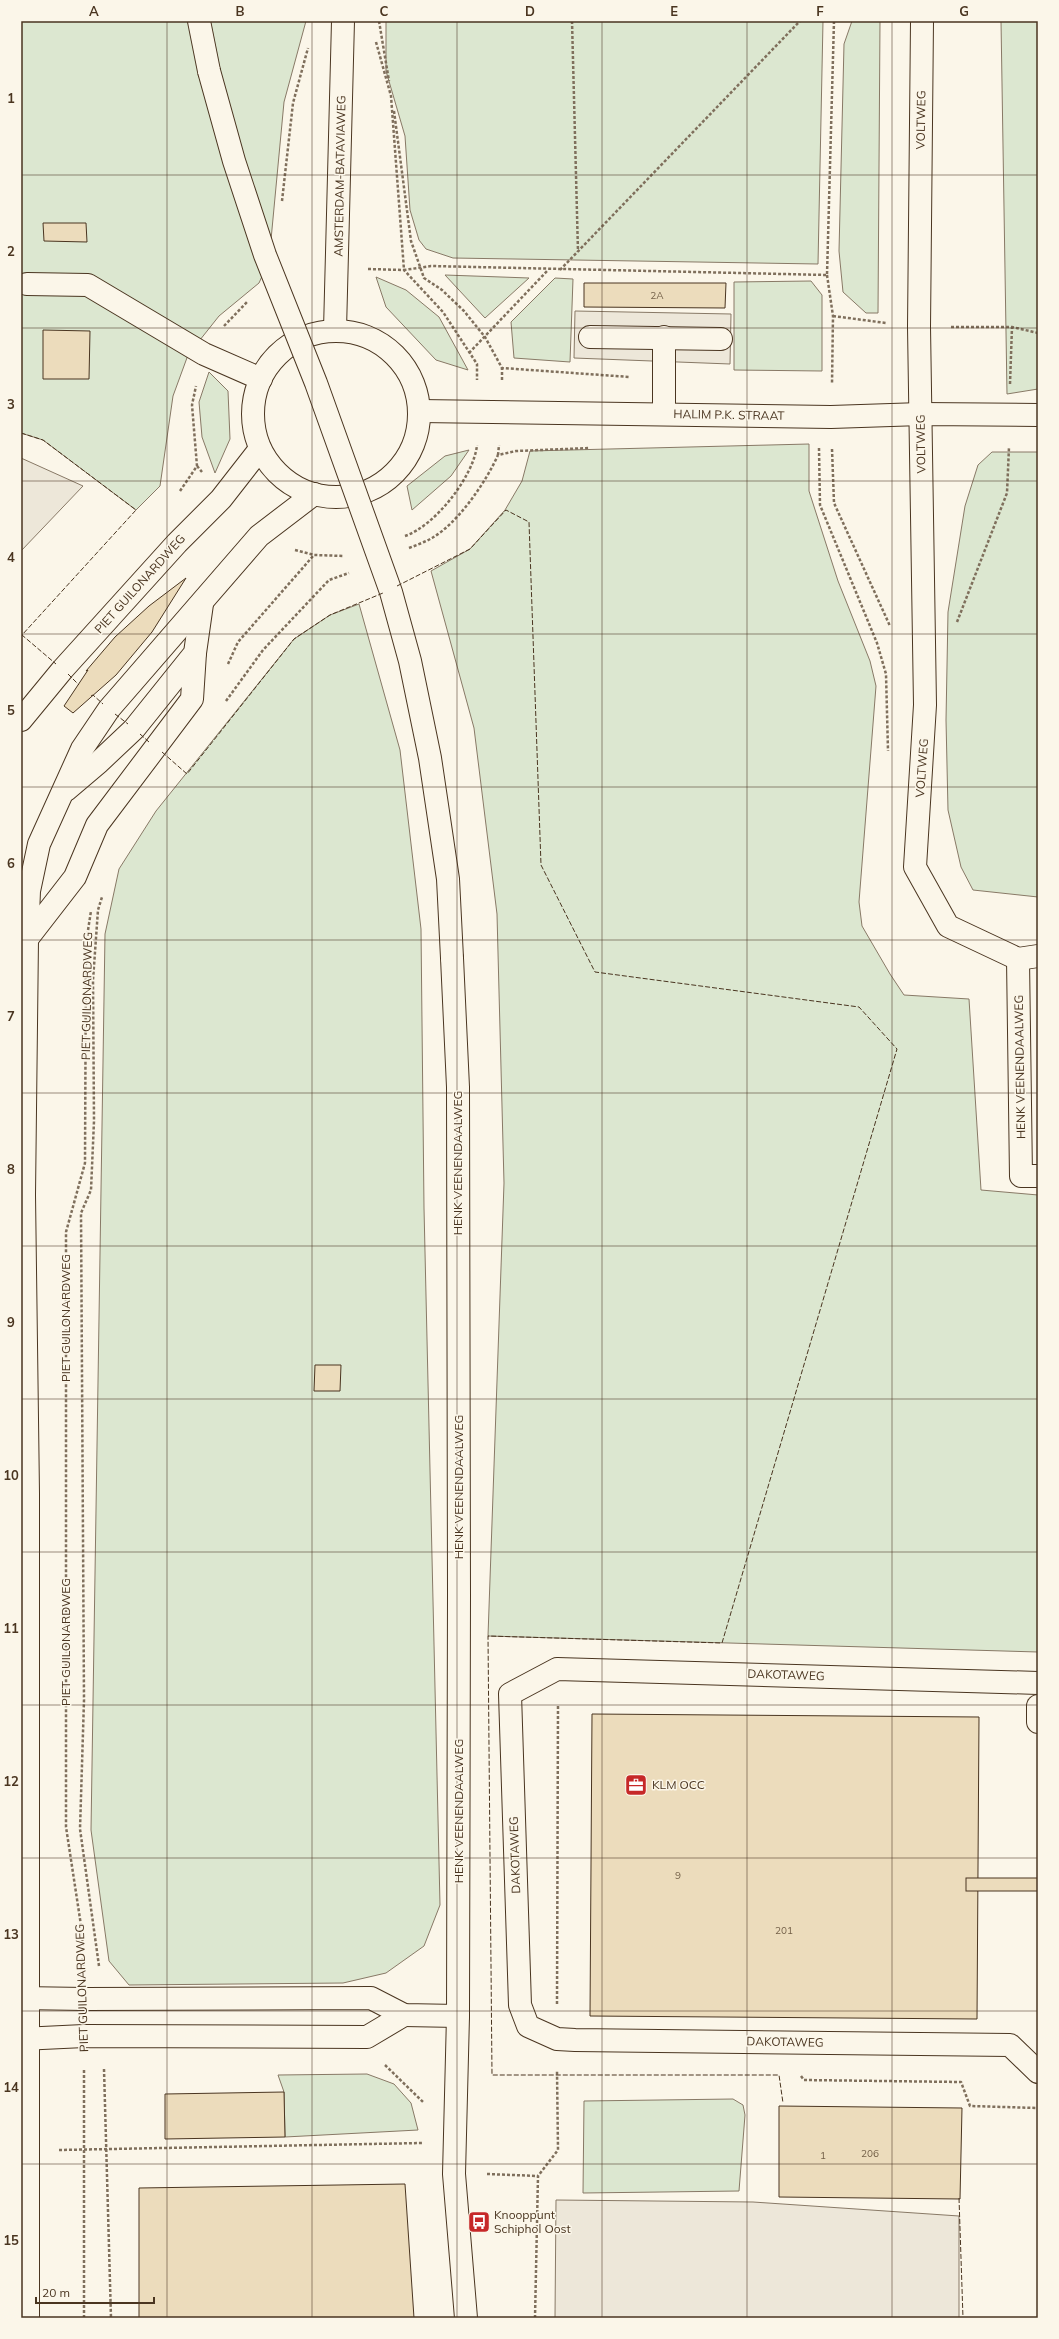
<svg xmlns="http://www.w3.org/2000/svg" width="1059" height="2339" font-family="Mulish,sans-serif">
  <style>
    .green { fill: #dce7d0; stroke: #887966 }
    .parking { fill: #ede7d9; stroke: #887966 }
    .building { fill: #ecdcbc; stroke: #4a3520 }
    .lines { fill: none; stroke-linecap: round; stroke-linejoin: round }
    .minor-casing { stroke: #4a3520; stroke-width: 24 }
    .path { stroke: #7f6f5c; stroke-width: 2.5; stroke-dasharray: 3 2; stroke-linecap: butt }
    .minor { stroke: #fbf6e9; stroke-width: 22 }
    .minor-bridge-casing { stroke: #4a3520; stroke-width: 24; stroke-linecap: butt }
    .minor-bridge { stroke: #fbf6e9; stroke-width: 22 }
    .fence { stroke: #4a3520; stroke-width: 1; stroke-dasharray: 5 2; stroke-linecap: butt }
    .grid { fill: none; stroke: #4a3520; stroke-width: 1; stroke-opacity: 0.55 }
    .labels { text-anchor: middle; stroke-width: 3; stroke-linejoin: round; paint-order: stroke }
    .number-label { font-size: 10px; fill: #725f47 }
    .street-label { font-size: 12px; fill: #4a3520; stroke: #fbf6e9 }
    .poi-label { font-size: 12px; fill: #4a3520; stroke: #fbf6e9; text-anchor: start }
    .neatline { fill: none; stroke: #4a3520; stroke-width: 1.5 }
    .grid-label { font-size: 13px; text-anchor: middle; font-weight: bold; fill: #4a3520 }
  </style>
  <rect width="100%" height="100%" fill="#fbf6e9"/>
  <!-- green -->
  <g class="green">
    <path d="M21 21H306L284 102 269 261 259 283 219 316 188 355 173 396 160 486 136 510 43 440 21 433Z"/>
    <path d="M386 21H823L818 264 453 258 426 249 419 240 410 210 405 136 386 71Z"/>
    <path d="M852 21H880L878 313H866L843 292 839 251 844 44Z"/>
    <path d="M1001 21H1038V389L1007 394Z"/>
    <path d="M445 275 529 278 485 318Z"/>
    <path d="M376 277 406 290 439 317 468 370 436 360 386 307Z"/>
    <path d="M555 278 573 279 570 362 514 358 511 322Z"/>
    <path d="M811 281 822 295V371L734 370V282Z"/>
    <path d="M209 372 228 391 230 439 215 473 202 437 199 402Z"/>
    <path d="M809 444V491L838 581 870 661 876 686 859 902 862 926 890 974 904 995 969 999 981 1190 1038 1195V1652L488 1636 504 1183 497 914 474 728 431 571 470 549 505 510 522 481 530 451Z"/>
    <path d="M469 450 451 476 412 510 407 486 445 456Z"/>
    <path d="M992 452H1038V897L973 890 961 867 948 810 946 720 948 612 965 506 978 465Z"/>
    <path d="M359 604 400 750 421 929 424 1208 440 1905 424 1946 386 1973 343 1983 129 1985 109 1961 91 1830 105 934 119 869 156 811 294 639 330 615Z"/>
    <path d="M367 2074 394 2084 411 2103 418 2130 285 2137 284 2092 278 2075Z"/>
    <path d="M733 2099 743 2105 745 2115 739 2191 583 2193 584 2101Z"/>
  </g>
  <!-- parking -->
  <g class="parking">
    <path d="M575 311 731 314 730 364 574 358Z"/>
    <path d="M21 458 83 486 21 551Z"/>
    <path d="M556 2200 753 2202 959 2216V2318H555Z"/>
  </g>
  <!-- building -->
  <g class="building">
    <path d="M43 223H86L87 242 44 241Z"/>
    <path d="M584 283H726L725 308 584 307Z"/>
    <path d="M43 330 90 331 89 379H43Z"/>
    <path d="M186 578 152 632 116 675 73 713 64 706 88 670 86 671 115 637 149 606Z"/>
    <path d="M315 1365H341L340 1391H314Z"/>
    <path d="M592 1714 979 1717 977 2019 590 2016Z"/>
    <rect x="966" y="1878" width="72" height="13"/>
    <path d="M284 2092 285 2137 165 2139V2094Z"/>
    <path d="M779 2106 962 2108 960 2199 779 2197Z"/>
    <path d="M405 2184 414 2318H139V2188Z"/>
  </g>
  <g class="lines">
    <!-- minor casing -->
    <g class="minor-casing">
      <g id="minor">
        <path d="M199 21 209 71"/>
        <path d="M922 21 919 327 925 705 915 867 948 926 1018 959 1038 956"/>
        <path d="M27 284 88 285 204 354 261 379"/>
        <path d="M335 330 343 21"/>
        <circle cx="336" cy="414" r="83"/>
        <path d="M590 337 721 339"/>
        <path d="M420 411 831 417 921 414 1038 415"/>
        <path d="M664 414V337"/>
        <path d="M21 720 63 669 177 543 221 499 260 449"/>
        <path d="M66 790 99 762 134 729 195 653 202 604"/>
        <path d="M27 939 75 877 97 825 192 699 195 653"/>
        <path d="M452 958 458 1087 459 1594 458 2016 454 2174 466 2318"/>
        <path d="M1018 959 1021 1176H1038"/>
        <path d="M1038 1683 557 1669 510 1694 520 2005 528 2026 557 2039 575 2040 1010 2045 1038 2072"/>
        <path d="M1038 1706V1722"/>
        <path d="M21 1998 85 1999 371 1998 404 2015 458 2016"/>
        <path d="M21 2039 84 2036 367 2037 404 2015"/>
        <path d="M28 2318V1493L24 1195 27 939 29 891 39 844 82 749 109 709 259 536 314 494"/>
      </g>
    </g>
    <!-- path -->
    <g class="path">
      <path d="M379 21 389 81"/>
      <path d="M572 21 578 252"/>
      <path d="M376 42 391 96 404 270 431 266 827 275 834 21"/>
      <path d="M394 111 411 241 424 278 442 290 464 311 485 337 502 368 630 377"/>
      <path d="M282 201 293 103 308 48"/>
      <path d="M368 269 404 270 443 312 477 364V380"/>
      <path d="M560 270 800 21"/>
      <path d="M827 275 833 316 832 384"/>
      <path d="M833 316 886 323"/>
      <path d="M224 326 248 301"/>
      <path d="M951 327H1012L1038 333"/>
      <path d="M469 353 548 270"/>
      <path d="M502 380V368"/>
      <path d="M1010 384 1012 327"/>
      <path d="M819 448 820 505 877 643 886 674 888 751"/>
      <path d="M832 449 834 503 890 626"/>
      <path d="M498 455 499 445"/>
      <path d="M197 466 202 472"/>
      <path d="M180 491 197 466 192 405 196 386"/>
      <path d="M405 536C435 526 474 476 477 445"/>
      <path d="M409 548C417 545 425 542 432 538 458 523 486 482 498 455L516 451 590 448"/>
      <path d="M295 550 314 555 344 556"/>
      <path d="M957 622 1007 493 1009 447"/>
      <path d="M228 664 238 642 314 555"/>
      <path d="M226 701 263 650 329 580 349 573"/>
      <path d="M83 1966 82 1932 66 1827V1232L85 1163 86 943 91 911"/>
      <path d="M99 1966 80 1829 84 1700 81 1213 91 1190 94 1121 93 980 98 910 102 897"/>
      <path d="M557 2004 558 1705"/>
      <path d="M385 2065 423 2102"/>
      <path d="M104 2069 111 2318"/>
      <path d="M801 2076 804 2080 961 2082 970 2106 1038 2108"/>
      <path d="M59 2150 422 2143"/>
      <path d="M487 2174 538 2176"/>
      <path d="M84 2318V2069"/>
      <path d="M535 2318 538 2176 558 2150 557 2071"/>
    </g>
    <!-- minor -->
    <use href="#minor" class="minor"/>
    <!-- minor-bridge casing -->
    <g class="minor-bridge-casing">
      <path id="minor-bridge" d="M209 71 234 161 265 255 316 383 391 592 410 661 430 758 448 879 452 958"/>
    </g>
    <!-- minor-bridge -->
    <use href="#minor-bridge" class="minor-bridge"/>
    <!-- fence -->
    <g class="fence">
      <path d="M21 433 43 440 136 510 22 635 56 664"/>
      <path d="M397 586 470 549 506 510 529 522 541 865 595 972 859 1007 897 1049 722 1643 488 1636 492 2075H779L783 2103"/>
      <path d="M68 674 79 685"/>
      <path d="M91 696 93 695 103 704"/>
      <path d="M115 714 128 724"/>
      <path d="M140 734 149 742"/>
      <path d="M162 752 187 774 294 639 330 615 383 593"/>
      <path d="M959 2198 963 2318"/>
    </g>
  </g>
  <!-- grid -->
  <path class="grid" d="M167 21V2318M312 21V2318M457 21V2318M602 21V2318M747 21V2318M892 21V2318M21 175H1038M21 328H1038M21 481H1038M21 634H1038M21 787H1038M21 940H1038M21 1093H1038M21 1246H1038M21 1399H1038M21 1552H1038M21 1705H1038M21 1858H1038M21 2011H1038M21 2164H1038"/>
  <!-- icons -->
  <defs>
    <g id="office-square" transform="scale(1.15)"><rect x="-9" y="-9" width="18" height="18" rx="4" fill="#c62828" stroke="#fbf6e9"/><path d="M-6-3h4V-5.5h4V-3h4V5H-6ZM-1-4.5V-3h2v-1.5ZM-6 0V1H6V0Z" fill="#fff"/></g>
    <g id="bus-square" transform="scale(1.15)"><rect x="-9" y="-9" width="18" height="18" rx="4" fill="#c62828" stroke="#fbf6e9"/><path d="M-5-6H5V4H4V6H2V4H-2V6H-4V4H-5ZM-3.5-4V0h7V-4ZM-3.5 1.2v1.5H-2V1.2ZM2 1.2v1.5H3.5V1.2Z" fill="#fff"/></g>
  </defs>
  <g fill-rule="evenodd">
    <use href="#office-square" x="636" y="1785"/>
    <use href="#bus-square" x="479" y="2222"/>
  </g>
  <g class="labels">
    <!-- number labels -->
    <g class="number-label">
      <text x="657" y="299">2A</text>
      <text x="678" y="1879">9</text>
      <text x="784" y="1934">201</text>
      <text x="870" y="2157">206</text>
      <text x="823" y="2159">1</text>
    </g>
    <!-- street labels -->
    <g class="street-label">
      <text transform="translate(921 120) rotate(-89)" y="4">VOLTWEG</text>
      <text transform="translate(340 176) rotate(-89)" y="4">AMSTERDAM-BATAVIAWEG</text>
      <text transform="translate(729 415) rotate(1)" y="4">HALIM P.K. STRAAT</text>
      <text transform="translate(921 444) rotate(-91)" y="4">VOLTWEG</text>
      <text transform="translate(140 584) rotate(-48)" y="4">PIET GUILONARDWEG</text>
      <text transform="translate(922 768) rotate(-86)" y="4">VOLTWEG</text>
      <text transform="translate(87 996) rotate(-89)" y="4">PIET GUILONARDWEG</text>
      <text transform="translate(1020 1067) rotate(-91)" y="4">HENK VEENENDAALWEG</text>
      <text transform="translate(458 1163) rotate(-90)" y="4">HENK VEENENDAALWEG</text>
      <text transform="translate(66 1318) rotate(-90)" y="4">PIET GUILONARDWEG</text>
      <text transform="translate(459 1487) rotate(-90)" y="4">HENK VEENENDAALWEG</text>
      <text transform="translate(66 1642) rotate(-90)" y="4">PIET GUILONARDWEG</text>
      <text transform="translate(786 1675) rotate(2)" y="4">DAKOTAWEG</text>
      <text transform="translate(459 1811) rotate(-90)" y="4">HENK VEENENDAALWEG</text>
      <text transform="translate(515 1855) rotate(-92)" y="4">DAKOTAWEG</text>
      <text transform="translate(82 1988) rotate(-92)" y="4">PIET GUILONARDWEG</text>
      <text transform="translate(785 2042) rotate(1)" y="4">DAKOTAWEG</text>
    </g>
    <!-- poi labels -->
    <g class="poi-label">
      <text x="652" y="1789">KLM OCC</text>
      <text x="494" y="2219">Knooppunt<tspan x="494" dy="14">Schiphol Oost</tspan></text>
    </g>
  </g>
  <!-- border -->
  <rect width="1059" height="2339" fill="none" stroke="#fbf6e9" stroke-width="44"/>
  <!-- scale -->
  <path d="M36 2297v6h118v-6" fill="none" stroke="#4a3520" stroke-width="2"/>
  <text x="42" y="2297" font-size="12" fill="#4a3520" stroke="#fbf6e9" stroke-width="3" paint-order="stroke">20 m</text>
  <rect x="22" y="22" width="1015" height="2295" class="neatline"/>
  <g class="grid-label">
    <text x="94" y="16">A</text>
    <text x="240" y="16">B</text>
    <text x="384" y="16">C</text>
    <text x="530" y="16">D</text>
    <text x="674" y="16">E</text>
    <text x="820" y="16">F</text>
    <text x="964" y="16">G</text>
    <text x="11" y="103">1</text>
    <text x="11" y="256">2</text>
    <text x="11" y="409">3</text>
    <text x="11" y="562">4</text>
    <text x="11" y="715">5</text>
    <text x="11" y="868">6</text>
    <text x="11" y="1021">7</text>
    <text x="11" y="1174">8</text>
    <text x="11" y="1327">9</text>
    <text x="11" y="1480">10</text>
    <text x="11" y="1633">11</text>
    <text x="11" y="1786">12</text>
    <text x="11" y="1939">13</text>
    <text x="11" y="2092">14</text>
    <text x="11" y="2245">15</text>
  </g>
</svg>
